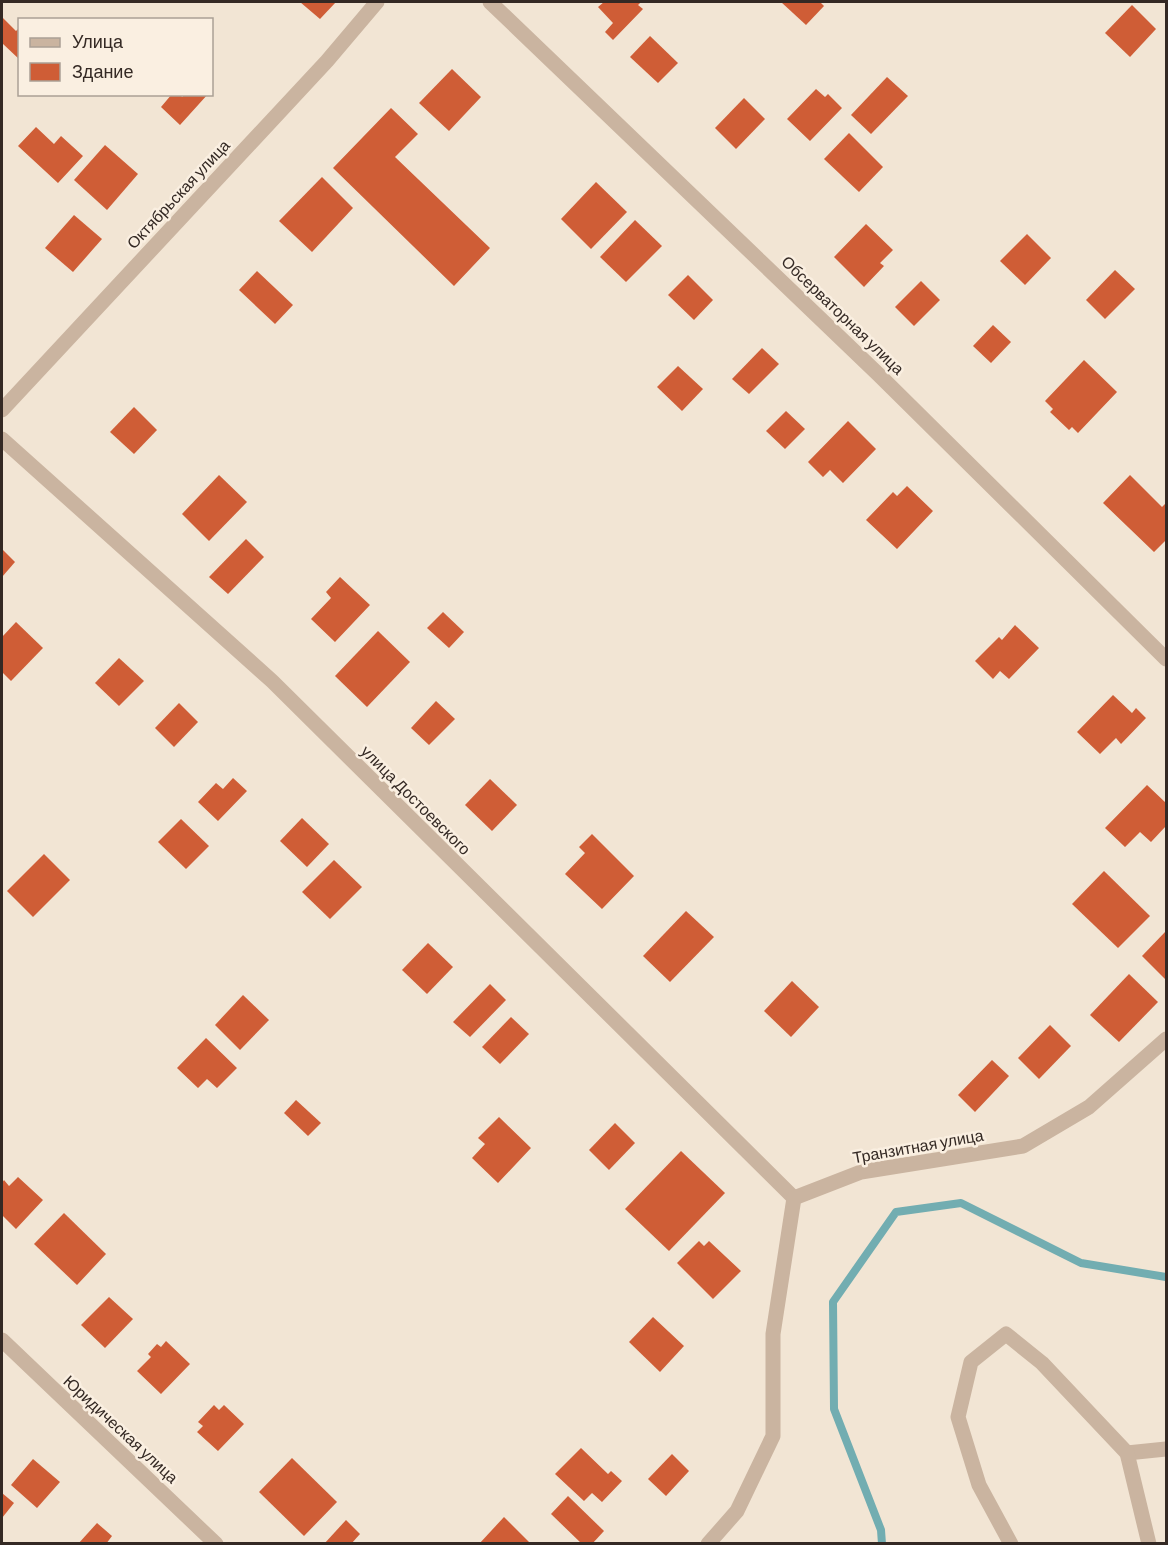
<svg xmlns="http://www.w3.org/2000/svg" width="1168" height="1545" font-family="Barlow,sans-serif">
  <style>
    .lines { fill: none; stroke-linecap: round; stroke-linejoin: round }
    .stream { stroke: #72adb1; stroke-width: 8 }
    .building { fill: #cf5d36 }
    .minor { stroke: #cab4a0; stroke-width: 15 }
    .labels { text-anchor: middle; stroke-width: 5; stroke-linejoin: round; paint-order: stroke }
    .street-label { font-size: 16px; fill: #342924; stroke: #faefe1 }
  </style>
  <rect width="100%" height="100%" fill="#f2e5d4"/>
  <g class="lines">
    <!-- stream -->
    <path class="stream" d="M882 1544 881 1530 834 1409 833 1302 896 1212 961 1203 1081 1263 1166 1277"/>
  </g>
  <!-- building -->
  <g class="building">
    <path d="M300 2H336L320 19Z"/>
    <path d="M604 2H641L638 5 643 9 613 40 605 32 613 23 598 7Z"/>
    <path d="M781 2H820L824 6 806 25Z"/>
    <path d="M1132 5 1156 29 1130 57 1105 33Z"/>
    <path d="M2 17 16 31 20 27V60L2 43Z"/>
    <path d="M650 36 678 63 658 83 630 57Z"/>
    <path d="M452 69 481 97 449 131 419 103Z"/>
    <path d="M887 77 908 96 871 134 851 115Z"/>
    <path d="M816 89 825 97 828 94 842 108 810 141 787 119Z"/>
    <path d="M172 94H180L182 97 185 94H208L180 125 161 107Z"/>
    <path d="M744 98 765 119 736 149 715 128Z"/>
    <path d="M391 108 418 134 395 157 490 248 454 286 333 168Z"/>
    <path d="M36 127 54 144 61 136 83 156 58 183 18 146Z"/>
    <path d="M849 133 883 167 859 192 824 159Z"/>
    <path d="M105 145 138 174 107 210 74 180Z"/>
    <path d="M322 177 353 208 312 252 279 221Z"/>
    <path d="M596 182 627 212 591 249 561 219Z"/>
    <path d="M74 215 102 239 73 272 45 248Z"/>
    <path d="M635 220 662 246 626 282 600 257Z"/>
    <path d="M866 224 893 250 880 263 884 266 864 287 834 257Z"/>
    <path d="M1027 234 1051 258 1025 285 1000 261Z"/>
    <path d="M1115 270 1135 289 1105 319 1086 300Z"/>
    <path d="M257 271 293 305 275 324 239 290Z"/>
    <path d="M688 275 713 300 694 320 668 295Z"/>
    <path d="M921 281 940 300 914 326 895 307Z"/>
    <path d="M993 325 1011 342 991 363 973 346Z"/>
    <path d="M762 348 779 364 749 394 732 379Z"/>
    <path d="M1084 360 1117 392 1078 433 1072 427 1069 430 1050 412 1053 409 1045 401Z"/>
    <path d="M678 366 703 389 682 411 657 387Z"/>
    <path d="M134 407 157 430 134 454 110 432Z"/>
    <path d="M786 411 805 429 785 449 766 431Z"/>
    <path d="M848 421 876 449 843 483 830 470 823 477 808 462Z"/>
    <path d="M219 475 247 502 209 541 182 514Z"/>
    <path d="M1130 475 1162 507 1166 503V540L1154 552 1103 503Z"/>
    <path d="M907 486 933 511 897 549 866 520 893 492 897 496Z"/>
    <path d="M246 539 264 557 228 594 209 577Z"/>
    <path d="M2 549 15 562 2 577Z"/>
    <path d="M340 577 370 605 335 642 311 619 331 598 326 592Z"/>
    <path d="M443 612 464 632 449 648 427 628Z"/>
    <path d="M16 622 43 648 11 681 2 672V637Z"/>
    <path d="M1015 625 1039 648 1009 679 1000 671 993 679 975 661 999 637 1002 640Z"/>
    <path d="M378 631 410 662 367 707 335 676Z"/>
    <path d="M119 658 144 681 119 706 95 683Z"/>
    <path d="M1113 695 1132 713 1136 708 1146 718 1121 744 1116 738 1100 754 1077 732Z"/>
    <path d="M436 701 455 719 429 745 411 728Z"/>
    <path d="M179 703 198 722 174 747 155 728Z"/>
    <path d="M233 778 247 791 218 821 198 802 216 783 223 789Z"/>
    <path d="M490 779 517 805 492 831 465 805Z"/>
    <path d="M1147 785 1166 803V826L1151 842 1140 832 1125 847 1105 828Z"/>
    <path d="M302 818 329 844 307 867 280 841Z"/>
    <path d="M181 819 209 846 186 869 158 842Z"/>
    <path d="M592 834 634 876 602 909 565 874 585 853 579 847Z"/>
    <path d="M44 854 70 880 33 917 7 891Z"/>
    <path d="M334 860 362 887 330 919 302 892Z"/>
    <path d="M1104 871 1150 916 1118 948 1072 904Z"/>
    <path d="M686 911 714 937 670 982 643 956Z"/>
    <path d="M1166 931V980L1142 956Z"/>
    <path d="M428 943 453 967 427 994 402 970Z"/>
    <path d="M1129 974 1158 1002 1119 1042 1090 1015Z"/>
    <path d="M792 981 819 1007 791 1037 764 1011Z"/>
    <path d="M490 984 506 1000 470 1037 453 1022Z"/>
    <path d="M243 995 269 1020 240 1050 215 1025Z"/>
    <path d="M511 1017 529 1034 500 1064 482 1047Z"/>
    <path d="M1050 1025 1071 1046 1039 1079 1018 1058Z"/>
    <path d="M206 1038 237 1068 217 1088 207 1079 198 1088 177 1068Z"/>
    <path d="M992 1060 1009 1076 975 1112 958 1095Z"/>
    <path d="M296 1100 321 1123 308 1136 284 1113Z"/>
    <path d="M499 1117 531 1148 498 1183 472 1158 485 1144 478 1138Z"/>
    <path d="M615 1123 635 1143 609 1170 589 1150Z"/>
    <path d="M681 1151 725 1193 669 1251 625 1209Z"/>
    <path d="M18 1177 43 1200 16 1229 2 1215V1183L4 1180 9 1186Z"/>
    <path d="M64 1213 106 1254 77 1285 34 1244Z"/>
    <path d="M699 1241 704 1246 709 1241 741 1271 713 1299 677 1263Z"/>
    <path d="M109 1297 133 1319 105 1348 81 1325Z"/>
    <path d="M653 1317 684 1346 660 1372 629 1342Z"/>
    <path d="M166 1341 190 1364 161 1394 137 1371 151 1357 148 1354 157 1344 161 1347Z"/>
    <path d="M214 1405 219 1410 224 1405 244 1424 218 1451 197 1432 203 1426 198 1422Z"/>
    <path d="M581 1448 608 1474 611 1471 622 1481 602 1502 592 1493 584 1501 555 1474Z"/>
    <path d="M672 1454 689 1471 666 1496 648 1479Z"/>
    <path d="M292 1458 337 1502 304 1536 259 1492Z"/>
    <path d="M33 1459 60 1482 37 1508 11 1485Z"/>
    <path d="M2 1493 14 1503 2 1518Z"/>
    <path d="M568 1496 604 1531 592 1544H582L551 1514Z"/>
    <path d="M504 1517 531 1544H479Z"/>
    <path d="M346 1520 360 1534 351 1544H324Z"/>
    <path d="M97 1523 112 1536 106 1544H78Z"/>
  </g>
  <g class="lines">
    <!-- minor -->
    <g class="minor">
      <path d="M490 2 878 374 1166 659"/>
      <path d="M2 410 327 61 377 2"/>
      <path d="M2 439 272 681 794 1198"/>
      <path d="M2 1340 216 1544"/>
      <path d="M1127 1453 1166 1449"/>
      <path d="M708 1544 737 1511 773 1436V1334L794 1198 861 1172 1023 1146 1089 1107 1166 1039"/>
      <path d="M1011 1544 979 1485 958 1417 971 1362 1006 1334 1042 1363 1127 1453 1149 1544"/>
    </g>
  </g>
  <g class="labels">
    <!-- street labels -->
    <g class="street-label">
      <text transform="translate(178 194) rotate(-47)" y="6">Октябрьская улица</text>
      <text transform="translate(843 315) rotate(44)" y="6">Обсерваторная улица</text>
      <text transform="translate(416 800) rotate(45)" y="6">улица Достоевского</text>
      <text transform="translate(918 1146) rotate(-10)" y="6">Транзитная улица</text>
      <text transform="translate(121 1429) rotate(43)" y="6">Юридическая улица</text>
    </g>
  </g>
  <!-- border -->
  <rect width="1168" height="1545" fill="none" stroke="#342924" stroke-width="6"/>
  <!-- legend -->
  <rect x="18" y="18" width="195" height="78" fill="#faefe1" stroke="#aba095" stroke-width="1.5"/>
  <rect x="30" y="38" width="30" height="9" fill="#cab4a0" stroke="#aba095" stroke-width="1.5"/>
  <text x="72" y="48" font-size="18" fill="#342924">Улица</text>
  <rect x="30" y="63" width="30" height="18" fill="#cf5d36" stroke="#aba095" stroke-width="1.5"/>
  <text x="72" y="78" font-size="18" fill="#342924">Здание</text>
</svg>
